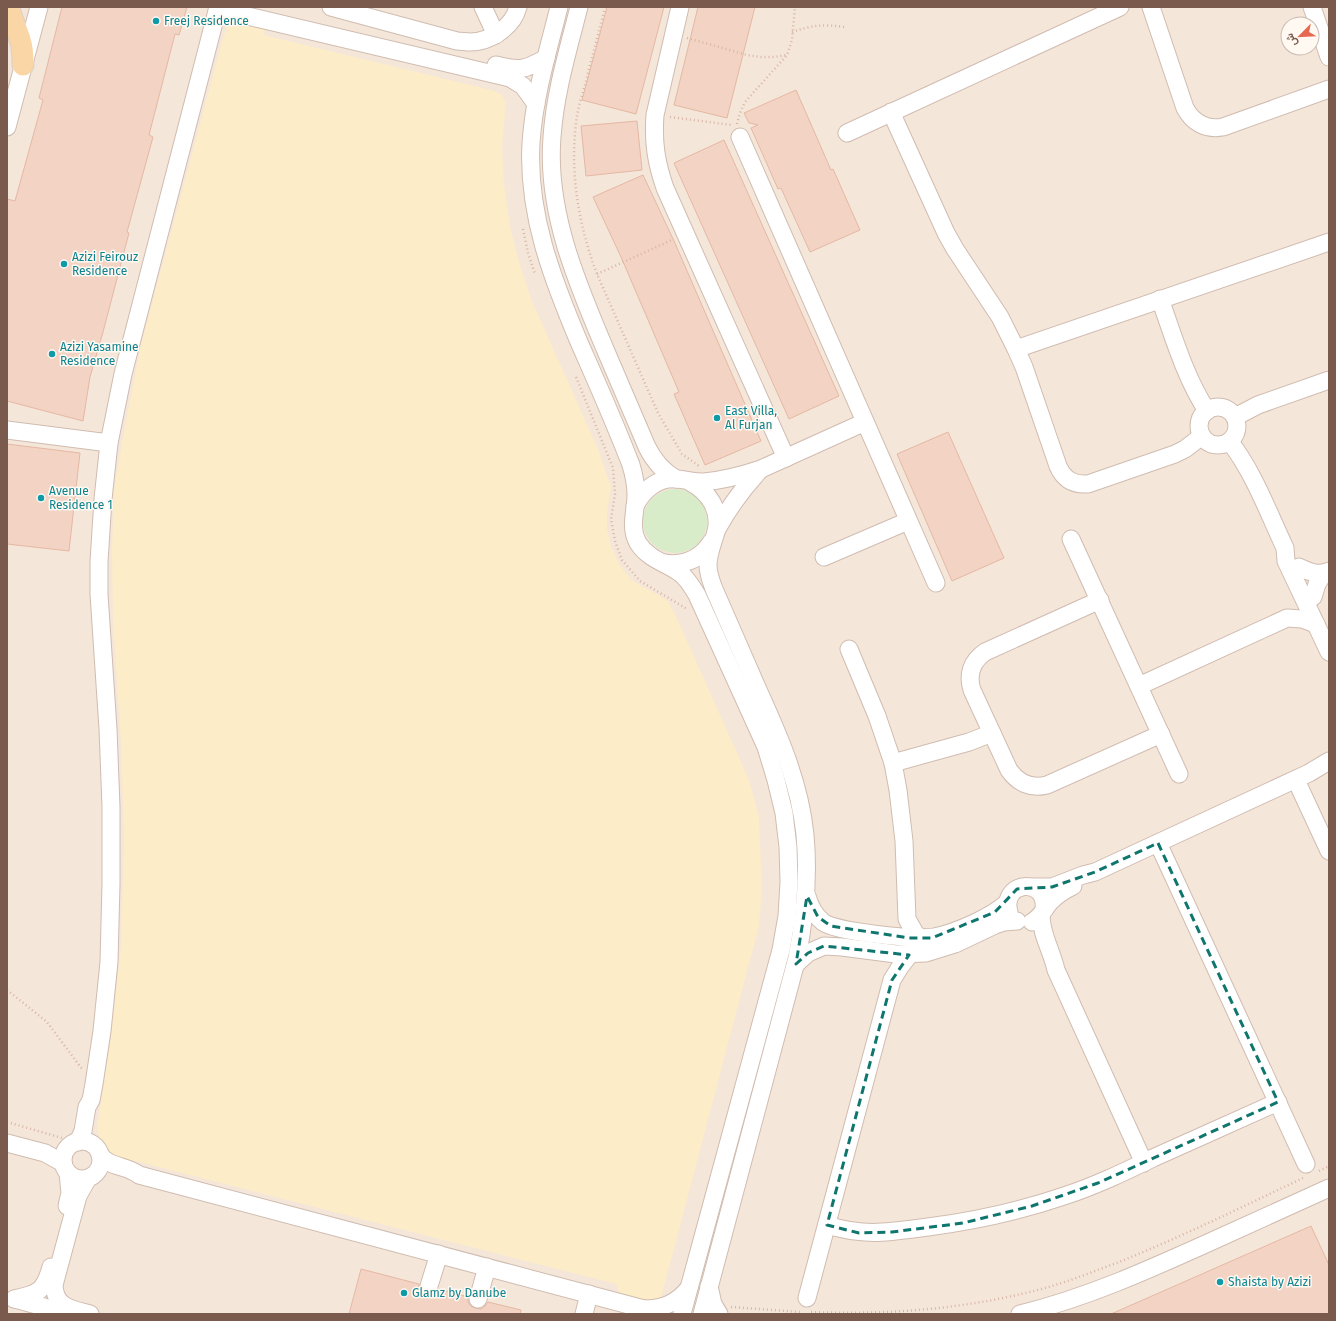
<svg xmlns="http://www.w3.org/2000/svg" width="1336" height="1321" font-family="'Fira Sans',Vazirmatn,sans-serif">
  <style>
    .residential { fill: #f5e6da; fill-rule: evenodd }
    .green { fill: #d9ecc9 }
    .sand { fill: #fcecc7 }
    .building { fill: #f3d3c3; stroke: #e5b8a3 }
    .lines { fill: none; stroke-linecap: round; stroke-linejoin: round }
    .minor-casing { stroke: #d0bcb0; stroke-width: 19 }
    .major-casing { stroke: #d9d1cd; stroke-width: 23 }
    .path { stroke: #d8b5a5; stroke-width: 2.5; stroke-dasharray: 1 3; stroke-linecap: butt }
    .minor { stroke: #fff; stroke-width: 17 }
    .major { stroke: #fad5a5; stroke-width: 21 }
    .marked { fill: none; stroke: #0f766e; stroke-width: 3; stroke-dasharray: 8 5; stroke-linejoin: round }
    .culture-dot { fill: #0f9aa8; stroke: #fff9f2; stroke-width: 1.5 }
    .labels { text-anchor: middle; stroke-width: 3; stroke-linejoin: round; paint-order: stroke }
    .culture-label { font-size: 12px; fill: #0d838f; stroke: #fff9f2; text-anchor: start }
  </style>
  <rect width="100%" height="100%" fill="#fdf5ec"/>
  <!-- residential -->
  <path class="residential" d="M14 7H1329V1314H7V36ZM1288 24H1312V48H1288Z"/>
  <!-- green -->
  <circle class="green" cx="675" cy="521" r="32"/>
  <!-- sand -->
  <path class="sand" d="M234 23H240L265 29 264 35 495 91 501 94 506 102 502 147 504 183 510 227 519 262 531 299 598 449 611 487 607 513V529L611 546 619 564 631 580 667 600 675 614 749 780 759 817 762 886 759 926 661 1298C647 1304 634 1297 620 1293L616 1284 127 1159 116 1160C104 1149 96 1139 98 1122L111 1037 121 947 124 838 121 743 113 622 112 552 114 489 124 432 140 349 223 38 227 27Z"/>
  <!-- building -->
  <g class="building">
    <path d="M62 7H187L179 35 175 34 149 135 153 137 127 232 129 233 103 332 90 377 83 421 7 401V199L15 201 43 100 39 98Z"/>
    <path d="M607 7H664L636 114 582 100Z"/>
    <path d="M698 7H755L727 118 674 105Z"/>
    <path d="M796 90 831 170 833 169 860 230 810 252 781 188 778 189 751 128 758 125 749 123 744 113Z"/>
    <path d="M637 121 642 170 586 176 581 126Z"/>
    <path d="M724 140 839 396 789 419 674 163Z"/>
    <path d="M643 175 674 241 761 441 705 465 674 394 679 392 621 257 593 197Z"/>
    <path d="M948 432 1004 558 952 581 897 454Z"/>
    <path d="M7 444 80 453 69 551 7 544Z"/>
    <path d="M1311 1226 1329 1265V1314H1111Z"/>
    <path d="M361 1269 419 1284V1289L421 1292 426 1296H432L435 1294 439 1289 468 1297V1302L471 1306 475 1308 481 1309 485 1306 488 1302 521 1310 520 1314H349Z"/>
  </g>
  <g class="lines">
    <!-- minor casing -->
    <g class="minor-casing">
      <g id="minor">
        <path d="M331 7 457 41C461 41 466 42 470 42 490 42 513 27 518 7"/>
        <path d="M483 7 496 35"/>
        <path d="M559 7C548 51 534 97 531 143 527 213 552 278 579 342 597 383 615 423 631 465 634 475 636 484 636 495 636 512 629 527 638 543 648 559 666 563 680 573 688 579 692 587 697 595L766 747 776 780 784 813 788 847 789 882 787 916 781 950 682 1314"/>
        <path d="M579 7C568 50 555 93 552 137 546 211 577 283 605 349 619 382 633 414 647 447 654 461 662 471 676 479"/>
        <path d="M680 7 655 115C653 142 656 162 665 188L786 458"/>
        <path d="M1151 7 1185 108C1193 123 1206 130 1223 127L1329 89"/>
        <path d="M1312 7 1329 57"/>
        <path d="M218 9 510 78 523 86 536 104"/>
        <path d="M496 65C520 71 525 70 546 58"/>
        <path d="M891 112 946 233 955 249 1000 317 1016 349 1024 367 1058 466C1064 480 1074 485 1088 484L1175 454 1185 449 1202 436"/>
        <path d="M7 127 39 7"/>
        <path d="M847 133 1120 7"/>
        <path d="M740 137 936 583"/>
        <path d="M1160 299C1174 338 1185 377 1207 411"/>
        <path d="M1016 349 1329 242"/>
        <circle cx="1218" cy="426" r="19"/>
        <path d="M1235 417 1258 405 1329 380"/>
        <path d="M7 430 109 443"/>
        <path d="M1230 442C1254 473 1268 512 1285 548L1286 561 1329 652"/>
        <path d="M690 482C709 492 721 510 716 532 713 543 708 554 708 565 708 574 711 581 714 589 729 623 744 658 759 692 780 738 800 784 805 835 809 877 805 917 797 958L702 1314"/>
        <path d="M635 506C643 490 658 477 677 479 687 480 694 482 704 482 724 480 743 475 761 469L865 422"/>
        <path d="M716 531C728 509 742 489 760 470"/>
        <path d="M1071 539 1179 774"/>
        <path d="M824 557 908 521"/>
        <path d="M664 563C685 566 701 559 712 541"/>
        <path d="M1299 567C1309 572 1319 576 1329 571"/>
        <path d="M1313 597 1317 584 1324 573"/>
        <path d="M1100 600 985 652C972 661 967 674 972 690L1009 770C1018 783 1031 789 1047 785L1161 734"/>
        <path d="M849 649 877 716 893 763 898 790 904 841 907 919 915 933 920 938"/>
        <path d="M1139 686 1287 618 1302 619 1316 624"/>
        <path d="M893 763 969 742 992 733"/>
        <path d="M1296 780 1329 851"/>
        <path d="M1158 843 1306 1164"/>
        <path d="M1032 887H1052L1083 875 1095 872 1309 773 1329 761"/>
        <path d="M807 896C810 907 814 915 823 922 836 932 916 940 934 937 955 933 992 917 1008 902"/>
        <path d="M1009 912C1000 881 1048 876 1044 910"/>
        <path d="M1041 915C1041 935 1052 951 1056 970L1144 1163"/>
        <path d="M1032 922C1042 917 1044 908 1051 901 1058 894 1065 890 1073 886"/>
        <path d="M796 964 808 953 824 946 842 947 896 954 926 953 955 944 995 925 1004 922 1017 921"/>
        <circle cx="82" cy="1160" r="19"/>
        <path d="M78 1142 83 1131 87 1107 91 1100 94 1084 102 1031 109 962 111 884V807L108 729 99 594V562L103 499 109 443 123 374 218 7"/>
        <path d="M7 1143 45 1153 63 1163"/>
        <path d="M100 1155C110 1168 127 1165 139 1175L644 1309 654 1314"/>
        <path d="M88 1178 78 1196 54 1285C55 1308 72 1309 90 1314"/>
        <path d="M67 1206 70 1193 68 1173"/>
        <path d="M827 1225C865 1237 890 1232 928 1227 975 1221 1020 1211 1064 1196 1095 1186 1124 1172 1153 1158 1195 1139 1236 1121 1278 1102"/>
        <path d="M429 1286 439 1254"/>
        <path d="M709 1286 713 1304 719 1314"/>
        <path d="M807 1298 892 980 900 967 910 954"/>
        <path d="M14 1299C38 1294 44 1292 51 1267"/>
        <path d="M15 1299 69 1314"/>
        <path d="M478 1299 487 1267"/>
        <path d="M644 1309C663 1309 677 1303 689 1288"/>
        <path d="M584 1314 589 1294"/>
        <path d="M1020 1314C1086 1298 1148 1270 1210 1242 1249 1224 1289 1206 1329 1188"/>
      </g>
    </g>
    <!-- major casing -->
    <g class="major-casing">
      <path id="major" d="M9 7C11 19 17 29 20 40 23 48 23 57 23 65"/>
    </g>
    <!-- path -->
    <g class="path">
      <path d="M605 7C599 32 592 56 586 81 583 92 579 104 577 116 569 169 578 224 597 274L658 413 682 454 699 466"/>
      <path d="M792 32C813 25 823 24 844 27"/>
      <path d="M687 38 747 55 761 57H774L787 55"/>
      <path d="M670 117 732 125"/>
      <path d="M737 124 740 113 745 102 787 55 792 40 795 7"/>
      <path d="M523 229 528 253 535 274"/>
      <path d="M597 274 672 240"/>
      <path d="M576 377 613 468 615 494 611 519 615 541 622 560 640 581 687 609"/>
      <path d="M7 990 47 1022 82 1069"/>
      <path d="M7 1122 62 1138 63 1140"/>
      <path d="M1319 1171 1329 1166"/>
      <path d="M731 1307 800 1312"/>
      <path d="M811 1312C890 1315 968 1309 1045 1288 1070 1281 1095 1271 1119 1262 1181 1237 1242 1207 1303 1178"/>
    </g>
    <!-- minor -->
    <use href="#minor" class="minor"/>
    <!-- major -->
    <use href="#major" class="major"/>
  </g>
  <!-- marked area -->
  <path class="marked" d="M1158 843 1278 1102 1098 1183 1032 1206 963 1223 892 1232 859 1233 827 1225 892 980 909 955 824 946 808 953 796 964 807 896 818 917 831 926 909 938H932L995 912 1017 889 1052 887 1095 872Z"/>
  <!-- markers -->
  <g class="culture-dot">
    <circle cx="156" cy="21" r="4"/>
    <circle cx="64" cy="264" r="4"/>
    <circle cx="52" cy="354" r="4"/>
    <circle cx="717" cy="418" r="4"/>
    <circle cx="41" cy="498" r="4"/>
    <circle cx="1220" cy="1282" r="4"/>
    <circle cx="404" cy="1293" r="4"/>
  </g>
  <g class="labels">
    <!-- culture labels -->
    <g class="culture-label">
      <text x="164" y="25">Freej Residence</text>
      <text x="72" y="261">Azizi Feirouz<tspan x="72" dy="14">Residence</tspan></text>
      <text x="60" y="351">Azizi Yasamine<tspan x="60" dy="14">Residence</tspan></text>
      <text x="725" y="415">East Villa,<tspan x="725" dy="14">Al Furjan</tspan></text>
      <text x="49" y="495">Avenue<tspan x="49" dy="14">Residence 1</tspan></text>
      <text x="1228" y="1286">Shaista by Azizi</text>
      <text x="412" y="1297">Glamz by Danube</text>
    </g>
  </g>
  <!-- border -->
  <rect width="1336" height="1321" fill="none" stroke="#795a4d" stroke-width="16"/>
  <!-- north arrow -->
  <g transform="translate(1300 36) rotate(246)"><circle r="19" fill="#fff9f2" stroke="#c9b9b0"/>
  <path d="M0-3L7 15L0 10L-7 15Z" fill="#e66851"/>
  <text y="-6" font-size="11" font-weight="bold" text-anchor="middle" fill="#795a4d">ش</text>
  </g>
</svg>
